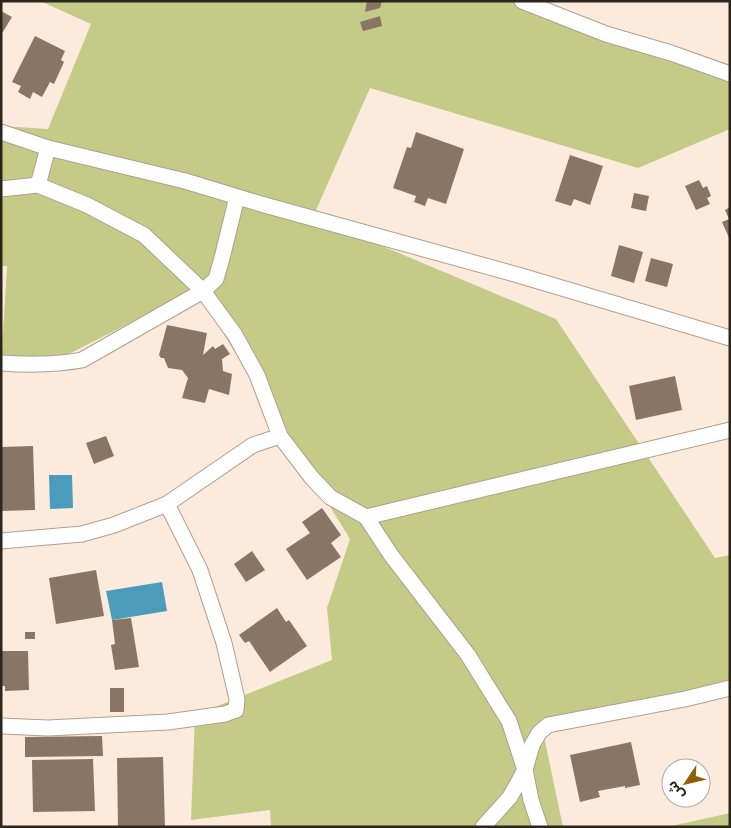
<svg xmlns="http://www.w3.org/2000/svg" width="731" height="828" font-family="'Roboto Serif','Noto Sans Arabic',serif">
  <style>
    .green { fill: #c4cb87 }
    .water { fill: #4a9cba }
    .building { fill: #887565 }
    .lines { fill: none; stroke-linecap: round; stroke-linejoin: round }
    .street-casing { stroke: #b29e8d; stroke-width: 17 }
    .street { stroke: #fff; stroke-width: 15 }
  </style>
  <rect width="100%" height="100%" fill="#fcebdc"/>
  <!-- green -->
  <g class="green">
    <path d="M40 1H517L730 83V129L638 168 370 88 313 217 556 319 715 558 730 555V686L541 722 563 827H271L270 810 191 820 195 715 332 660 327 608 350 539 196 289 69 354 1 368 7 266H1V126L48 129 91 24Z"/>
    <path d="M730 813V827H667Z"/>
  </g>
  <!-- water -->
  <g class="water">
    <path d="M49 475H72L73 508 50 509Z"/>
    <path d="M162 582 167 611 112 620 106 591Z"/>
  </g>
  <!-- building -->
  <g class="building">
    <path d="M367 1H382L380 8 365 12Z"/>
    <path d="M1 11 12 17 1 35Z"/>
    <path d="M380 16 382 26 363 31 360 22Z"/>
    <path d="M35 36 65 51 61 60 64 62 54 84 50 82 42 97 33 92 30 99 18 92 21 86 12 82Z"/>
    <path d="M416 132 464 149 446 204 428 198 425 206 414 202 416 196 393 188 407 147 411 148Z"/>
    <path d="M570 155 603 166 590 205 574 199 571 206 555 201Z"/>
    <path d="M699 180 703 188 707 186 711 196 707 198 710 204 696 210 685 186Z"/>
    <path d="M634 193 649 196 646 211 631 208Z"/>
    <path d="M730 207V240L722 222 729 219 725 210Z"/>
    <path d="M619 245 643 252 634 283 611 276Z"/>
    <path d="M651 258 673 264 667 287 645 281Z"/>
    <path d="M167 325 207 333 203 355 213 346 215 349 223 344 230 354 222 359 223 371 232 374 229 395 209 389 205 403 182 398 188 378 182 370 168 368 164 358H161L159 355Z"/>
    <path d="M675 376 682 410 636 420 629 386Z"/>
    <path d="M106 436 114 456 94 464 86 443Z"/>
    <path d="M33 446 35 510 1 511V447Z"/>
    <path d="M322 508 341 535 331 543 341 557 307 580 286 549 310 533 302 522Z"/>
    <path d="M252 551 265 570 246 582 234 564Z"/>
    <path d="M96 570 104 616 56 624 49 578Z"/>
    <path d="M277 608 286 622 289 620 307 646 270 672 249 641 245 643 239 635Z"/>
    <path d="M131 618 139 667 115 670 111 645 115 644 112 620Z"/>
    <rect x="25" y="632" width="10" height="7"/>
    <path d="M1 651H28L29 690 5 691V686H1Z"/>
    <rect x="110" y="688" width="14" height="24"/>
    <path d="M102 736 103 756 25 757V737Z"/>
    <path d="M631 742 640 785 625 788V786L598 791 600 797 580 802 570 755Z"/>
    <path d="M163 757 165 827H118L117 758Z"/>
    <path d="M93 759 95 811 33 812 32 760Z"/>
  </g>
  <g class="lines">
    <!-- street casing -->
    <g class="street-casing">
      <g id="street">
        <path d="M522 1 606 34 671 53 730 74"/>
        <path d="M1 132 48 148 185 181 261 204 518 275 730 338"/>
        <path d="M38 185 48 148"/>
        <path d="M1 189 38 185 87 205 144 235 203 291 235 335 257 375 280 436"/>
        <path d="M1 363C29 365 55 365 82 360L203 291 216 279 222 258 237 197"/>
        <path d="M366 517 391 555 468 655 509 721 525 770 531 800 540 827"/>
        <path d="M1 541 82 534 114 525 167 504 253 445 280 436 312 478 330 497 366 517 730 430"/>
        <path d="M1 726 48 728 168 722 225 714 236 710 237 699 224 643 200 570 167 504"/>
        <path d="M483 827 510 797 525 770 532 745 539 733 548 725 685 699 730 688"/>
      </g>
    </g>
    <!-- street -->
    <use href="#street" class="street"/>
  </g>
  <!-- border -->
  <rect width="731" height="828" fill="none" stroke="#2d261f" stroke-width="5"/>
  <!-- north arrow -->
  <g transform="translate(686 783) rotate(235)"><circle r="24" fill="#ffffff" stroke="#aba8a5"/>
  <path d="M0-4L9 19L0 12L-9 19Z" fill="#8e6007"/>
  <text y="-8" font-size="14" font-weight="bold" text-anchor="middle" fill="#2d261f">ش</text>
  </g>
</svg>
